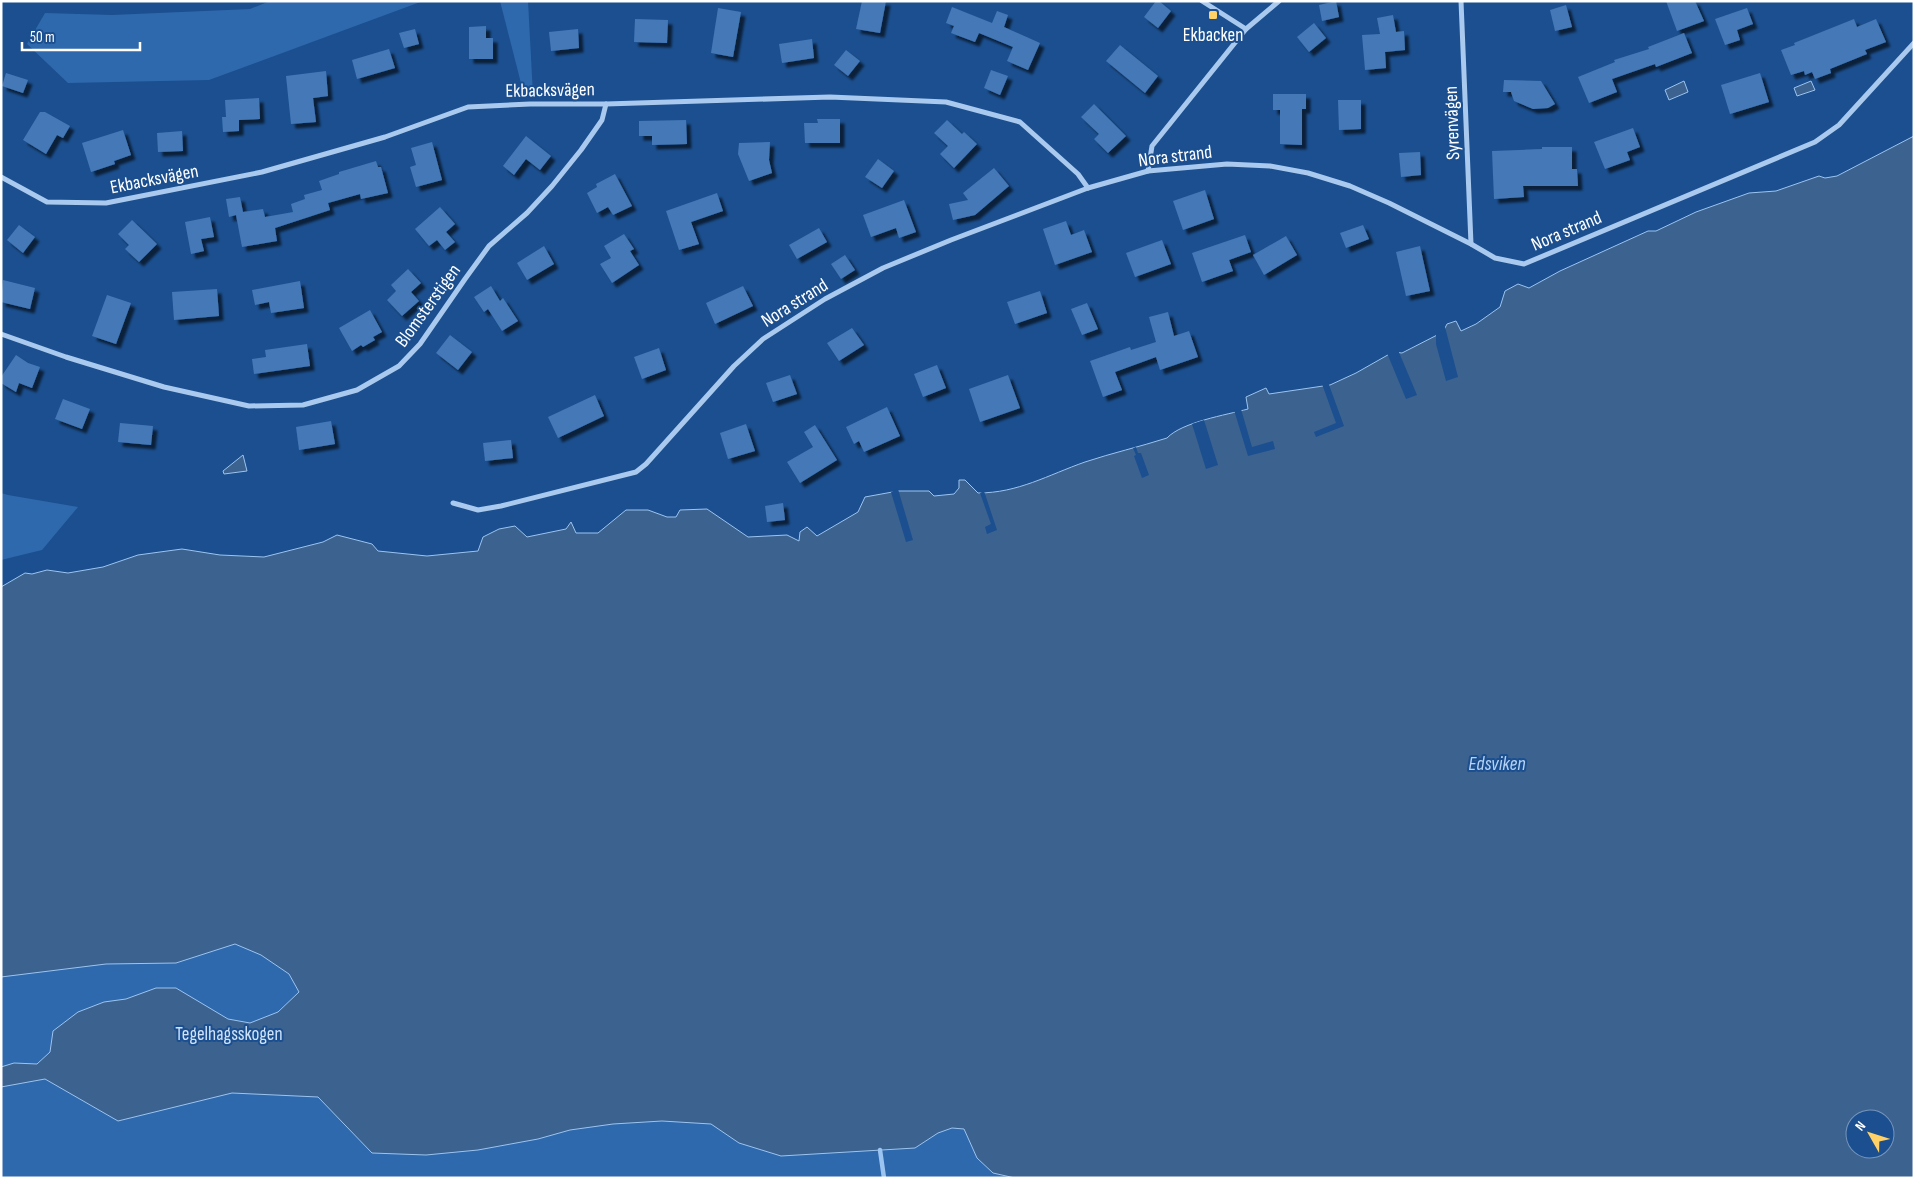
<svg xmlns="http://www.w3.org/2000/svg" width="1915" height="1179" font-family="'Sofia Sans Condensed',sans-serif">
  <style>
    .green { fill: #2e69ad }
    .water { fill: #3c6290; stroke: #9cc4f0; fill-rule: evenodd }
    .pier { fill: #1b4f8f }
    .lines { fill: none; stroke-linecap: round; stroke-linejoin: round }
    .stream { stroke: #9cc4f0; stroke-width: 4.5 }
    .building { fill: #4478b7; filter: url(#shadow) }
    .street { stroke: #a9c9ee; stroke-width: 5 }
    .poi-dot { fill: #ffd166; stroke: #1b4f8f; stroke-width: 2 }
    .labels { text-anchor: middle; stroke-width: 4; stroke-linejoin: round; paint-order: stroke }
    .poi-label { font-size: 19px; fill: #fff; stroke: #1b4f8f }
    .street-label { font-size: 19px; fill: #fff; stroke: #1b4f8f }
    .park-label { font-size: 19px; fill: #cfe3fa; stroke: #1b4f8f }
    .water-label { font-size: 20px; font-style: italic; fill: #b5d3f5; stroke: #1b4f8f }
  </style>
  <defs>
    <filter id="shadow"><feDropShadow dx="4.5" dy="4.5" stdDeviation="1" flood-color="#0009"/></filter>
  </defs>
  <rect width="100%" height="100%" fill="#1b4f8f"/>
  <!-- green -->
  <g class="green">
    <path d="M270 1H423L209 80 68 83 27 44 45 13 112 15 250 9Z"/>
    <path d="M500 1H528L533 95H524Z"/>
    <path d="M1 493 8 495 78 507 42 550 1 560Z"/>
    <path d="M1 906 1044 1032 993 1173 1015 1178H1Z"/>
  </g>
  <!-- water -->
  <g class="water">
    <path d="M1684 81 1688 92 1669 100 1665 90Z"/>
    <path d="M1811 81 1815 90 1797 96 1794 88Z"/>
    <path d="M1914 136V1178H1015L993 1173 977 1158 964 1129 952 1128 938 1133 915 1148 781 1156 739 1143 711 1124 662 1121 613 1124 570 1130 538 1139 478 1150 426 1155 372 1153 318 1097 232 1093 118 1121 45 1079 1 1087V1067L14 1063 37 1064 50 1052 53 1031 78 1012 104 1002 126 999 156 988H176L228 1019 250 1023 278 1012 299 992 289 974 261 955 235 944 176 963 106 964 1 977V587L25 573 32 574 47 570 68 573 103 567 138 555 182 549 220 555 264 557 323 542 337 535 372 544 378 551 427 556 478 551 483 537 499 529 515 526 527 537 566 529 571 522 576 533H598L626 510H648L667 517H676L680 510 707 509 748 537 787 535 799 541 800 532 807 527 817 536 858 512 865 497 898 491H929L934 496 954 494 959 488V480H965L978 493C1018 493 1048 475 1085 462 1112 453 1139 447 1167 438 1182 422 1226 415 1248 409L1246 397 1266 388 1269 394 1330 385 1356 373 1393 352 1402 353 1443 332 1447 324 1456 321 1461 331 1476 324 1500 307 1505 291 1518 284 1529 288 1560 271 1648 231H1656L1696 212 1749 193 1776 191 1819 176 1825 178 1837 176ZM1855 1119H1885V1149H1855Z"/>
    <path d="M243 455 247 471 224 474 223 471Z"/>
  </g>
  <!-- pier -->
  <g class="pier">
    <path d="M1443 326 1445 327 1458 377 1446 381 1436 344V333L1441 330Z"/>
    <path d="M1392 350H1398L1417 395 1406 399 1387 353Z"/>
    <path d="M1328 382 1344 426 1316 437 1314 432 1336 423 1322 384Z"/>
    <path d="M1241 409 1252 447 1273 441 1275 449 1248 456 1234 410Z"/>
    <path d="M1204 420 1218 465 1206 469 1192 424Z"/>
    <path d="M1136 447 1138 453H1141L1149 475 1142 478 1134 456 1136 455 1133 448Z"/>
    <path d="M898 489 913 540 906 542 891 492Z"/>
    <path d="M984 491 997 530 987 534 985 527 991 524 980 493Z"/>
  </g>
  <g class="lines">
    <!-- stream -->
    <path class="stream" d="M880 1150 884 1178"/>
  </g>
  <!-- building -->
  <g class="building">
    <path d="M862 1H886L880 33 856 29Z"/>
    <path d="M1156 1H1159L1171 11 1158 28 1144 17Z"/>
    <path d="M1336 1 1339 17 1322 21 1319 5Z"/>
    <path d="M1666 1H1695L1704 21 1677 31Z"/>
    <path d="M1566 5 1572 27 1555 31 1550 10Z"/>
    <path d="M952 7 992 23 997 11 1008 15 1004 27 1040 43 1028 70 1007 61 1013 47 979 33 975 42 951 33 954 26 946 23Z"/>
    <path d="M718 8 741 12 733 57 711 53Z"/>
    <path d="M1747 8 1753 24 1737 30 1740 40 1725 45 1715 19Z"/>
    <path d="M1393 15 1396 32 1404 31 1405 50 1385 52 1386 68 1365 70 1362 35 1380 34 1377 18Z"/>
    <path d="M635 19 668 20 667 43 634 42Z"/>
    <path d="M1854 19 1857 27 1876 19 1886 42 1865 50 1867 54 1830 69 1831 73 1815 79 1812 72 1805 75 1804 71 1791 75 1781 50 1795 45 1794 43Z"/>
    <path d="M1314 23 1326 38 1309 52 1297 37Z"/>
    <path d="M486 26V38H493V59H469V27Z"/>
    <path d="M415 29 419 44 404 48 399 33Z"/>
    <path d="M578 29 579 48 551 51 549 32Z"/>
    <path d="M1684 33 1692 53 1656 67 1655 64 1612 79 1617 92 1589 103 1578 77 1615 62 1614 60 1649 49 1648 47Z"/>
    <path d="M812 39 814 58 782 63 779 44Z"/>
    <path d="M1120 45 1158 76 1145 93 1106 61Z"/>
    <path d="M389 49 395 68 357 79 352 60Z"/>
    <path d="M846 50 860 61 848 76 834 65Z"/>
    <path d="M991 70 1008 76 1000 95 984 88Z"/>
    <path d="M326 71 328 96 313 98 316 122 291 124 286 76Z"/>
    <path d="M6 73 28 80 23 93 2 86Z"/>
    <path d="M1760 73 1769 102 1730 114 1721 85Z"/>
    <path d="M1504 80 1541 81 1555 104 1548 108 1533 109 1514 101 1511 92H1503Z"/>
    <path d="M1273 94H1306V109H1302V145L1280 144V110H1273Z"/>
    <path d="M259 98 260 119 239 120V131L223 132 222 117H226L225 100Z"/>
    <path d="M1338 100H1361V129L1339 130Z"/>
    <path d="M1094 104 1126 136 1108 153 1094 139 1099 134 1081 117Z"/>
    <path d="M40 112H45L70 126 63 138 57 135 46 154 23 140Z"/>
    <path d="M817 119H840V143H805L804 123H818Z"/>
    <path d="M686 120 687 144 652 145V136H639V121Z"/>
    <path d="M947 120 962 134 964 132 977 144 954 168 940 154 948 146 934 133Z"/>
    <path d="M1633 128 1640 147 1627 152 1630 160 1605 169 1594 142Z"/>
    <path d="M123 130 131 155 114 161 115 164 91 172 82 143Z"/>
    <path d="M182 131 183 151 158 152 157 133Z"/>
    <path d="M526 136 551 156 540 170 526 159 514 175 503 166Z"/>
    <path d="M432 142 442 180 416 187 410 167 416 165 411 148Z"/>
    <path d="M770 142 769 160 772 173 749 181 738 154 739 143Z"/>
    <path d="M1542 147H1572V169H1577L1578 186H1523L1524 197 1494 199 1492 151 1542 149Z"/>
    <path d="M1420 152 1421 175 1401 177 1399 153Z"/>
    <path d="M878 159 894 171 882 188 865 177Z"/>
    <path d="M376 161 378 167H381L388 193 361 199 360 194 328 203 330 210 275 228 277 241 242 247 236 215 229 217 226 199 240 197 243 212 263 209 265 217 293 212 291 204 305 199 304 195 322 190 319 181 339 174V172Z"/>
    <path d="M994 168 1009 186 975 215 953 220 949 204 968 200 963 193Z"/>
    <path d="M615 174 632 206 613 215 608 207 597 213 587 193 597 187 596 184Z"/>
    <path d="M1205 190 1214 219 1183 230 1173 201Z"/>
    <path d="M717 193 723 211 691 222 699 244 679 250 666 211Z"/>
    <path d="M904 200 916 232 899 238 896 228 871 237 863 215Z"/>
    <path d="M440 207 455 224 446 232 455 242 445 250 437 240 429 246 415 229Z"/>
    <path d="M210 217 214 237 201 239 204 251 191 254 185 222Z"/>
    <path d="M132 220 157 244 139 262 125 249 129 245 118 234Z"/>
    <path d="M1066 221 1071 235 1084 230 1092 252 1055 265 1043 229Z"/>
    <path d="M19 225 35 237 23 253 7 240Z"/>
    <path d="M1363 225 1369 239 1346 248 1340 233Z"/>
    <path d="M819 228 827 242 797 259 789 245Z"/>
    <path d="M624 234 634 249 630 251 639 265 612 283 600 264 611 258 604 246Z"/>
    <path d="M1245 235 1251 252 1229 260 1233 271 1202 282 1192 253Z"/>
    <path d="M1286 236 1297 255 1264 275 1253 255Z"/>
    <path d="M1162 240 1171 264 1135 277 1126 253Z"/>
    <path d="M544 246 554 264 527 280 517 263Z"/>
    <path d="M1420 246 1430 291 1406 296 1396 252Z"/>
    <path d="M845 255 855 270 841 279 831 264Z"/>
    <path d="M408 269 421 283 411 292 419 301 402 316 387 300 396 291 391 285Z"/>
    <path d="M3 280 35 288 30 309 1 302Z"/>
    <path d="M300 281 304 308 271 313 269 302 255 305 252 290Z"/>
    <path d="M491 286 500 301 503 298 518 321 502 331 488 309 484 312 474 297Z"/>
    <path d="M743 286 753 306 715 324 706 303Z"/>
    <path d="M217 289 219 316 174 320 172 292Z"/>
    <path d="M1040 291 1047 313 1015 324 1007 302Z"/>
    <path d="M107 295 131 303 116 344 92 336Z"/>
    <path d="M1087 303 1098 329 1082 335 1071 309Z"/>
    <path d="M370 310 382 332 373 337 375 340 363 347 361 345 352 351 339 328Z"/>
    <path d="M1168 312 1174 336 1189 331 1198 357 1160 370 1156 357 1115 372 1122 390 1103 397 1090 361 1130 347 1131 350 1156 342 1149 317Z"/>
    <path d="M852 328 864 345 839 361 827 343Z"/>
    <path d="M450 335 472 352 458 370 436 353Z"/>
    <path d="M307 344 310 366 254 374 252 359 266 357 265 350Z"/>
    <path d="M659 348 666 370 642 379 634 357Z"/>
    <path d="M16 355 28 363 40 367 32 388 19 383 16 392 1 383V377Z"/>
    <path d="M937 365 946 388 923 397 914 374Z"/>
    <path d="M790 375 797 394 773 402 766 383Z"/>
    <path d="M1008 375 1020 408 980 422 969 389Z"/>
    <path d="M595 395 604 416 558 438 548 417Z"/>
    <path d="M63 399 90 409 82 429 55 419Z"/>
    <path d="M887 407 900 436 864 452 859 441 854 444 846 427Z"/>
    <path d="M331 421 335 444 299 450 296 427Z"/>
    <path d="M120 423 153 426 151 445 118 442Z"/>
    <path d="M746 424 755 451 728 459 720 433Z"/>
    <path d="M815 425 837 460 800 483 787 462 813 447 804 432Z"/>
    <path d="M511 440 513 458 485 461 483 443Z"/>
    <path d="M783 503 785 520 767 522 765 506Z"/>
  </g>
  <g class="lines">
    <!-- street -->
    <g class="street">
      <path d="M1202 1 1246 29"/>
      <path d="M1461 1 1471 244"/>
      <path d="M1148 171 1152 146 1246 29 1279 1"/>
      <path d="M1 177 47 202 106 203 262 172 385 137 468 107 530 104H606L830 97 946 102 1020 122 1078 174 1088 188"/>
      <path d="M1 334 66 357 164 387 249 406 303 405 357 390 399 366 420 344 465 279 489 246 527 213 552 186 581 150 602 120 606 104"/>
      <path d="M453 503 478 510 501 506 636 472 646 464 734 366 763 339 825 299 883 268 951 240 1088 188 1148 171 1227 164 1270 166 1308 173 1350 186 1389 203 1471 244 1495 258 1524 264 1815 142 1839 125 1914 43"/>
    </g>
  </g>
  <!-- markers -->
  <rect class="poi-dot" x="1208" y="10" width="10" height="10" rx="2.5"/>
  <g class="labels">
    <!-- poi labels -->
    <g class="poi-label">
      <text x="1213" y="41">Ekbacken</text>
    </g>
    <!-- street labels -->
    <g class="street-label">
      <text transform="translate(550 89) rotate(-1)" y="7">Ekbacksvägen</text>
      <text transform="translate(1451 123) rotate(-92)" y="7">Syrenvägen</text>
      <text transform="translate(1175 155) rotate(-7)" y="7">Nora strand</text>
      <text transform="translate(154 178) rotate(-11)" y="7">Ekbacksvägen</text>
      <text transform="translate(1566 230) rotate(-23)" y="7">Nora strand</text>
      <text transform="translate(794 302) rotate(-32)" y="7">Nora strand</text>
      <text transform="translate(427 305) rotate(-54)" y="7">Blomsterstigen</text>
    </g>
    <!-- park labels -->
    <g class="park-label">
      <text x="229" y="1040">Tegelhagsskogen</text>
    </g>
    <!-- water labels -->
    <g class="water-label">
      <text x="1497" y="770">Edsviken</text>
    </g>
  </g>
  <!-- border -->
  <rect width="1915" height="1179" fill="none" stroke="#ffffff" stroke-width="5"/>
  <!-- north arrow -->
  <g transform="translate(1870 1134) rotate(309)"><circle r="24" fill="#1b4f8f" stroke="#7695bc"/>
  <path d="M0-4L9 19L0 12L-9 19Z" fill="#ffd166"/>
  <text y="-8" font-size="14" font-weight="bold" text-anchor="middle" fill="#ffffff">N</text>
  </g>
  <!-- scale -->
  <path d="M22 42v8h118v-8" fill="none" stroke="#ffffff" stroke-width="2.5"/>
  <text x="30" y="42" font-size="15" fill="#ffffff" stroke="#1b4f8f" stroke-width="4" paint-order="stroke">50 m</text>
</svg>
